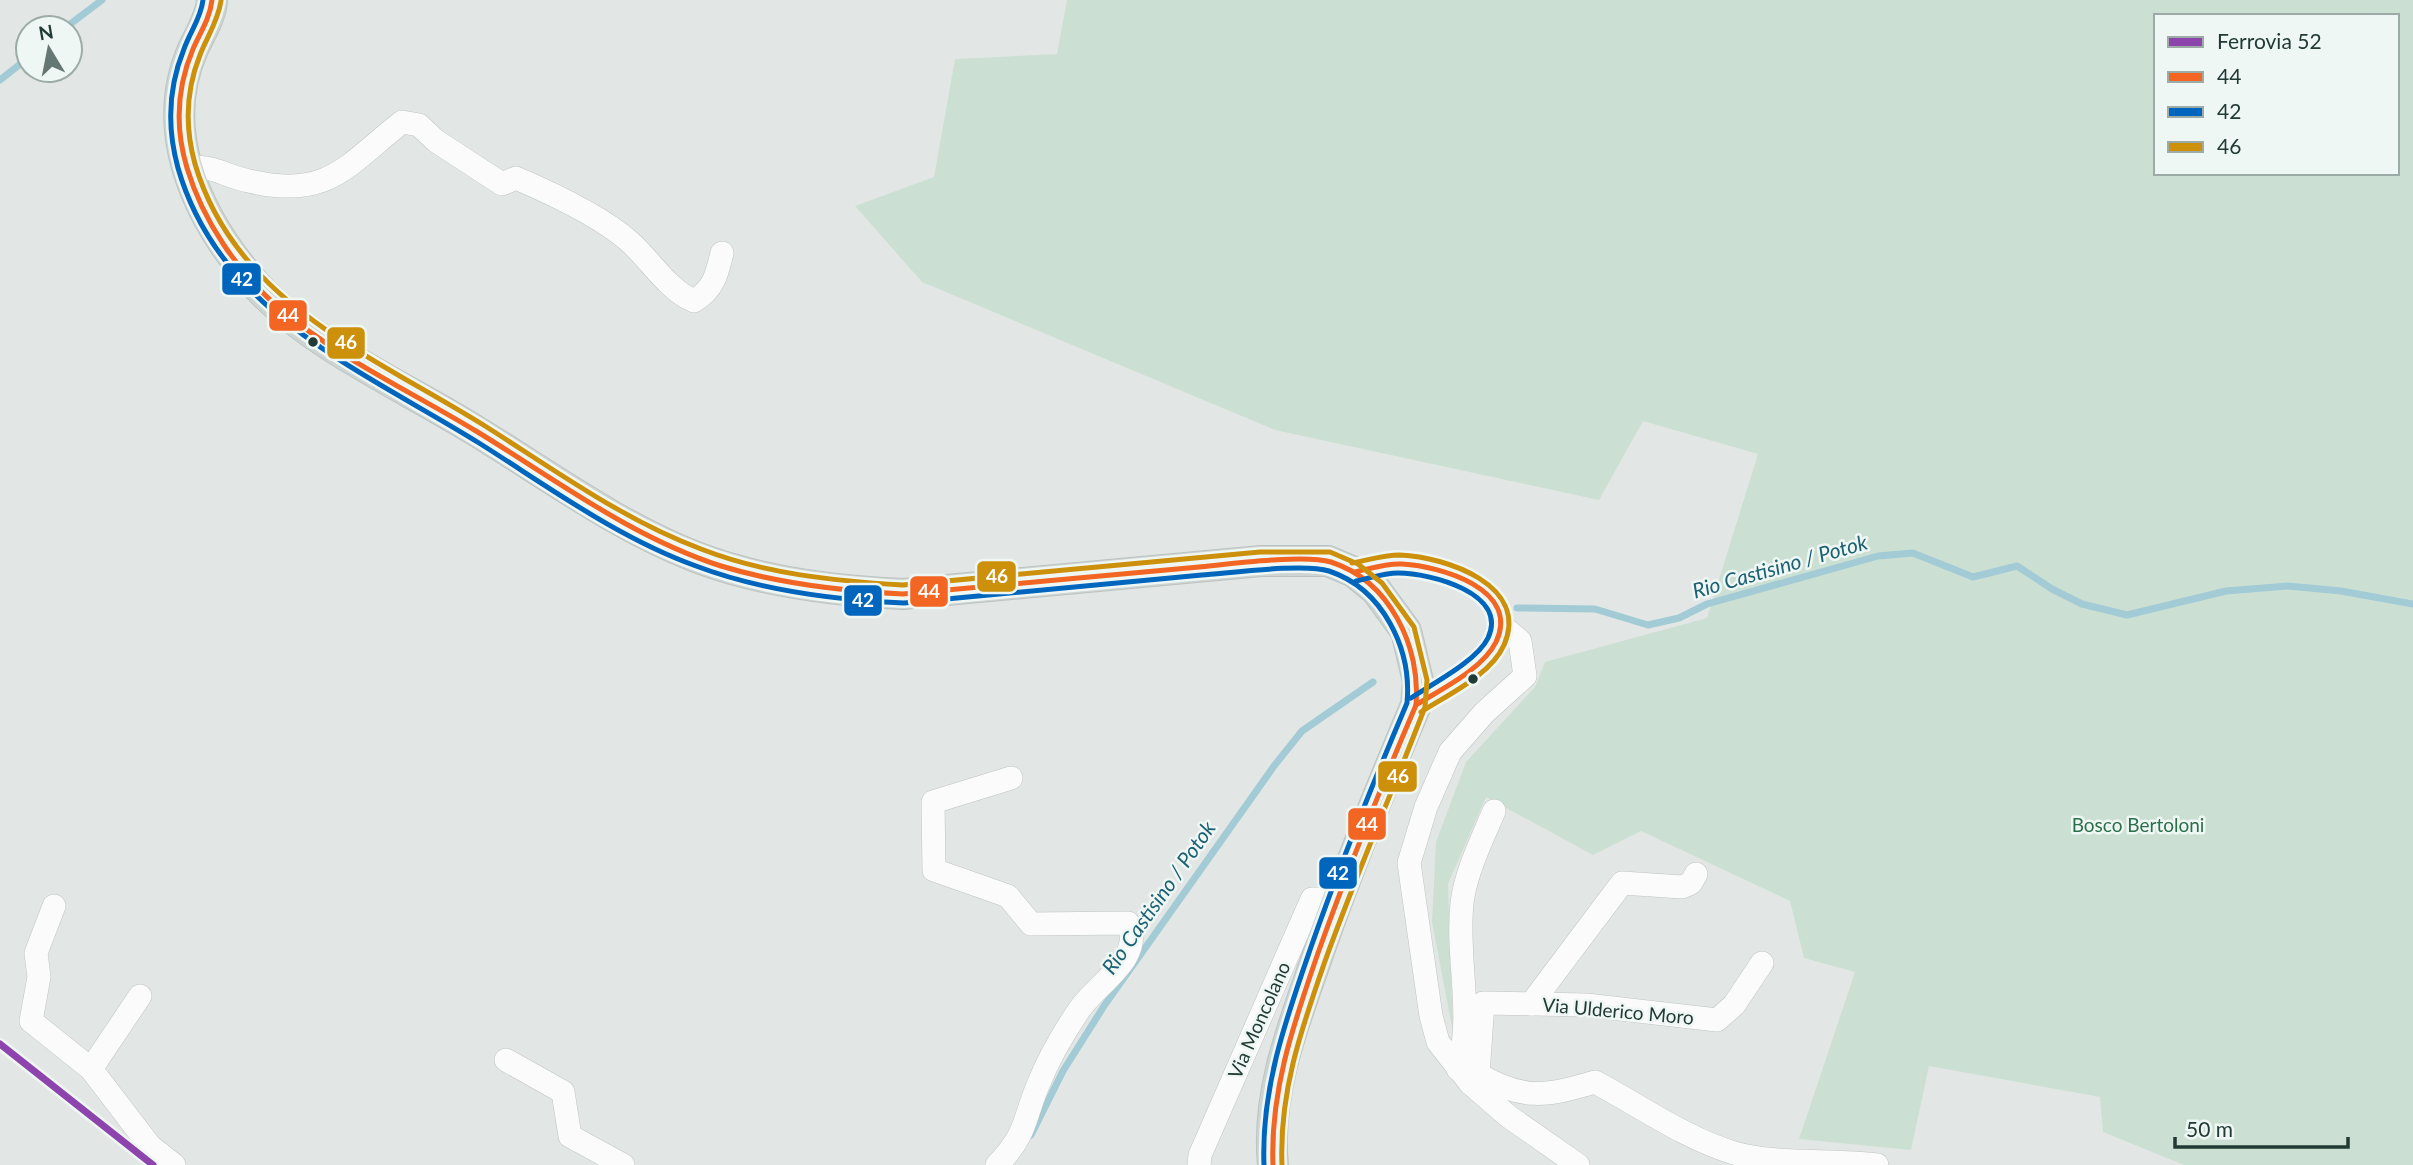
<svg xmlns="http://www.w3.org/2000/svg" width="2413" height="1165" font-family="Lato,sans-serif">
  <style>
    .green { fill: #cbe0d3; fill-rule: evenodd }
    .lines { fill: none; stroke-linecap: round; stroke-linejoin: round }
    .stream { stroke: #a2cbd6; stroke-width: 7 }
    .minor-casing { stroke: #bfc4c2; stroke-width: 24 }
    .major-casing { stroke: #bcc4c2; stroke-width: 32 }
    .minor { stroke: #fbfbfb; stroke-width: 23 }
    .major { stroke: #cdd4d2; stroke-width: 30 }
    .bus-1-casing { stroke: #eff7f4; stroke-width: 10 }
    .bus-2-casing { stroke: #eff7f4; stroke-width: 10 }
    .bus-3-casing { stroke: #eff7f4; stroke-width: 10 }
    .bus-1 { stroke: #f26522; stroke-width: 5 }
    .bus-2 { stroke: #0065bd; stroke-width: 5 }
    .bus-3 { stroke: #cc900b; stroke-width: 5 }
    .rail-1-casing { stroke: #eff7f4; stroke-width: 12 }
    .rail-1 { stroke: #8e44ad; stroke-width: 7 }
    .bus-dot { fill: #213a35; stroke: #eff7f4; stroke-width: 2.5 }
    .labels { text-anchor: middle; stroke-width: 5; stroke-linejoin: round; paint-order: stroke }
    .park-label { font-size: 19px; fill: #2c704a; stroke: #eff7f4 }
    .street-label { font-size: 19px; fill: #213a35; stroke: #eff7f4 }
    .water-label { font-size: 21px; font-style: italic; fill: #1c6074; stroke: #eff7f4 }
    .line-badge { stroke: #eff7f4; stroke-width: 2.5 }
    .badge-label { font-size: 19px; text-anchor: middle; font-weight: bold; fill: #fff }
  </style>
  <rect width="100%" height="100%" fill="#e2e7e5"/>
  <!-- green -->
  <path class="green" d="M1067 0H2413V1165H2184L2103 1132 2100 1097 1929 1066 1911 1150 1799 1139 1855 972 1804 958 1790 901 1641 831 1593 855 1486 797 1448 884 1453 1032 1432 922 1436 842 1466 762 1535 687 1545 662 1707 618 1758 454 1643 421 1599 500 1275 430 922 282 855 206 934 177 955 59 1057 54ZM2156 16H2397V173H2156Z"/>
  <g class="lines">
    <!-- stream -->
    <g class="stream">
      <path d="M65 28 102 0"/>
      <path d="M0 80 28 58"/>
      <path d="M1517 608 1595 609 1648 625 1679 618 1707 604 1878 556 1913 553 1973 577 2017 566 2052 589 2082 604 2127 615 2226 591 2288 586 2341 591 2413 604"/>
      <path d="M1031 1135 1063 1071 1104 1006 1274 766 1302 731 1373 682"/>
    </g>
    <!-- minor casing -->
    <g class="minor-casing">
      <g id="minor">
        <path d="M187 167C217 166 224 176 249 181 328 200 347 165 402 122L419 125 436 141 502 184 516 178C551 193 602 217 630 242 651 261 668 290 694 301 714 289 717 274 722 253"/>
        <path d="M1354 572C1369 569 1387 563 1402 564 1439 566 1523 590 1496 642 1486 663 1437 691 1416 705"/>
        <path d="M1502 626 1520 641 1525 676 1484 713 1450 752 1426 807 1409 863 1431 1016 1438 1042 1470 1083 1508 1116 1578 1165"/>
        <path d="M54 906 36 953 39 977 31 1021 91 1069 150 1146 174 1165"/>
        <path d="M1531 1004 1622 883 1682 887 1691 883 1696 874"/>
        <path d="M506 1060 563 1092 570 1136 623 1165"/>
        <path d="M91 1069 140 996"/>
        <path d="M1458 1069C1474 1014 1456 959 1462 903 1466 871 1482 840 1494 811"/>
        <path d="M1478 1074C1523 1101 1547 1096 1595 1082 1640 1106 1685 1138 1734 1153 1776 1165 1833 1159 1877 1165"/>
        <path d="M1470 1083 1478 1074 1483 1003 1586 1005 1717 1020 1734 1005 1762 963"/>
        <path d="M997 1165C1027 1134 1023 1121 1038 1085 1048 1060 1064 1032 1079 1010 1096 984 1145 958 1128 923L1031 924 1008 896 934 870 933 802 1011 778"/>
        <path d="M1199 1165 1200 1155 1312 899H1337"/>
      </g>
    </g>
    <!-- major casing -->
    <g class="major-casing">
      <path id="major" d="M212 0C211 17 200 34 193 49 176 88 175 126 187 167 200 211 226 251 256 285 310 345 407 388 476 431 548 475 617 526 696 557 761 582 834 591 903 594L1261 561H1328L1354 572 1376 590 1406 631 1418 681 1416 705C1380 790 1345 875 1315 963 1292 1028 1266 1095 1273 1165"/>
    </g>
    <!-- minor -->
    <use href="#minor" class="minor"/>
    <!-- major -->
    <use href="#major" class="major"/>
    <!-- bus-1 casing -->
    <g class="bus-1-casing">
      <g id="bus-1">
        <path d="M212 0C210 18 200 33 193 49 177 87 175 128 187 168 203 221 237 271 279 308 338 358 410 391 476 431 555 479 631 537 721 566 780 584 841 591 903 594 1002 585 1100 576 1199 567 1229 564 1304 554 1331 562 1390 581 1421 647 1416 705 1381 787 1348 869 1318 953 1294 1023 1270 1090 1273 1165"/>
        <path d="M1354 572C1369 569 1386 563 1402 564 1440 566 1521 589 1496 642 1482 670 1441 689 1416 705"/>
      </g>
    </g>
    <!-- bus-2 casing -->
    <g class="bus-2-casing">
      <g id="bus-2">
        <path d="M203 0C201 18 190 32 184 49 168 88 167 128 178 168 220 314 362 370 479 443 549 487 618 538 696 566 762 591 833 600 904 603 1003 594 1102 584 1202 575 1230 573 1304 563 1329 571 1383 589 1412 649 1407 703 1373 783 1340 864 1311 947 1286 1019 1261 1088 1264 1165"/>
        <path d="M1356 581C1370 578 1384 573 1398 573 1430 573 1509 593 1488 638 1477 661 1432 684 1411 698"/>
      </g>
    </g>
    <!-- bus-3 casing -->
    <g class="bus-3-casing">
      <g id="bus-3">
        <path d="M221 1C218 21 207 37 200 55 186 90 185 128 195 164 236 303 373 356 485 426 555 470 623 520 701 549 765 574 834 581 903 585L1260 552H1330L1358 564 1382 583 1414 627 1427 680 1425 707C1392 793 1355 877 1324 964 1301 1030 1279 1093 1282 1165"/>
        <path d="M1352 563C1368 560 1384 555 1400 555 1446 557 1530 585 1504 645 1491 675 1447 695 1421 712"/>
      </g>
    </g>
    <!-- bus-1 -->
    <use href="#bus-1" class="bus-1"/>
    <!-- bus-2 -->
    <use href="#bus-2" class="bus-2"/>
    <!-- bus-3 -->
    <use href="#bus-3" class="bus-3"/>
    <!-- rail-1 casing -->
    <g class="rail-1-casing">
      <path id="rail-1" d="M0 1044 153 1165"/>
    </g>
    <!-- rail-1 -->
    <use href="#rail-1" class="rail-1"/>
  </g>
  <!-- markers -->
  <g class="bus-dot">
    <circle cx="313" cy="342" r="6"/>
    <circle cx="1473" cy="679" r="6"/>
  </g>
  <g class="labels">
    <!-- park labels -->
    <g class="park-label">
      <text x="2138" y="832">Bosco Bertoloni</text>
    </g>
    <!-- street labels -->
    <g class="street-label">
      <text transform="translate(1618 1011) rotate(5)" y="7">Via Ulderico Moro</text>
      <text transform="translate(1259 1020) rotate(-66)" y="7">Via Moncolano</text>
    </g>
    <!-- water labels -->
    <g class="water-label">
      <text transform="translate(1780 567) rotate(-16)" y="7">Rio Castisino / Potok</text>
      <text transform="translate(1159 898) rotate(-55)" y="7">Rio Castisino / Potok</text>
    </g>
  </g>
  <g class="line-badge">
    <rect x="221" y="262" width="41" height="34" rx="7" fill="#0065bd"/>
    <rect x="268" y="299" width="40" height="33" rx="7" fill="#f26522"/>
    <rect x="326" y="326" width="40" height="34" rx="7" fill="#cc900b"/>
    <rect x="976" y="560" width="41" height="33" rx="7" fill="#cc900b"/>
    <rect x="909" y="575" width="40" height="33" rx="7" fill="#f26522"/>
    <rect x="843" y="584" width="40" height="33" rx="7" fill="#0065bd"/>
    <rect x="1377" y="760" width="41" height="33" rx="7" fill="#cc900b"/>
    <rect x="1347" y="807" width="40" height="34" rx="7" fill="#f26522"/>
    <rect x="1318" y="856" width="40" height="34" rx="7" fill="#0065bd"/>
  </g>
  <g class="badge-label">
    <text x="242" y="286">42</text>
    <text x="288" y="322">44</text>
    <text x="346" y="349">46</text>
    <text x="997" y="583">46</text>
    <text x="929" y="598">44</text>
    <text x="863" y="607">42</text>
    <text x="1398" y="783">46</text>
    <text x="1367" y="831">44</text>
    <text x="1338" y="880">42</text>
  </g>
  <!-- legend -->
  <rect x="2154" y="14" width="245" height="161" fill="#eff7f4" stroke="#9daba8" stroke-width="2"/>
  <rect x="2168" y="37" width="35" height="10" fill="#8e44ad" stroke="#9daba8" stroke-width="2"/>
  <text x="2217" y="49" font-size="21" fill="#213a35">Ferrovia 52</text>
  <rect x="2168" y="72" width="35" height="10" fill="#f26522" stroke="#9daba8" stroke-width="2"/>
  <text x="2217" y="84" font-size="21" fill="#213a35">44</text>
  <rect x="2168" y="107" width="35" height="10" fill="#0065bd" stroke="#9daba8" stroke-width="2"/>
  <text x="2217" y="119" font-size="21" fill="#213a35">42</text>
  <rect x="2168" y="142" width="35" height="10" fill="#cc900b" stroke="#9daba8" stroke-width="2"/>
  <text x="2217" y="154" font-size="21" fill="#213a35">46</text>
  <!-- north arrow -->
  <g transform="translate(49 49) rotate(350)"><circle r="33" fill="#eff7f4" stroke="#9daba8" stroke-width="2"/>
  <path d="M0-5L12 26L0 18L-12 26Z" fill="#657773"/>
  <text y="-10" font-size="19" font-weight="bold" text-anchor="middle" fill="#213a35">N</text>
  </g>
  <!-- scale -->
  <path d="M2175 1137v10h173v-10" fill="none" stroke="#213a35" stroke-width="3.5"/>
  <text x="2186" y="1137" font-size="21" fill="#213a35" stroke="#eff7f4" stroke-width="5" paint-order="stroke">50 m</text>
</svg>
